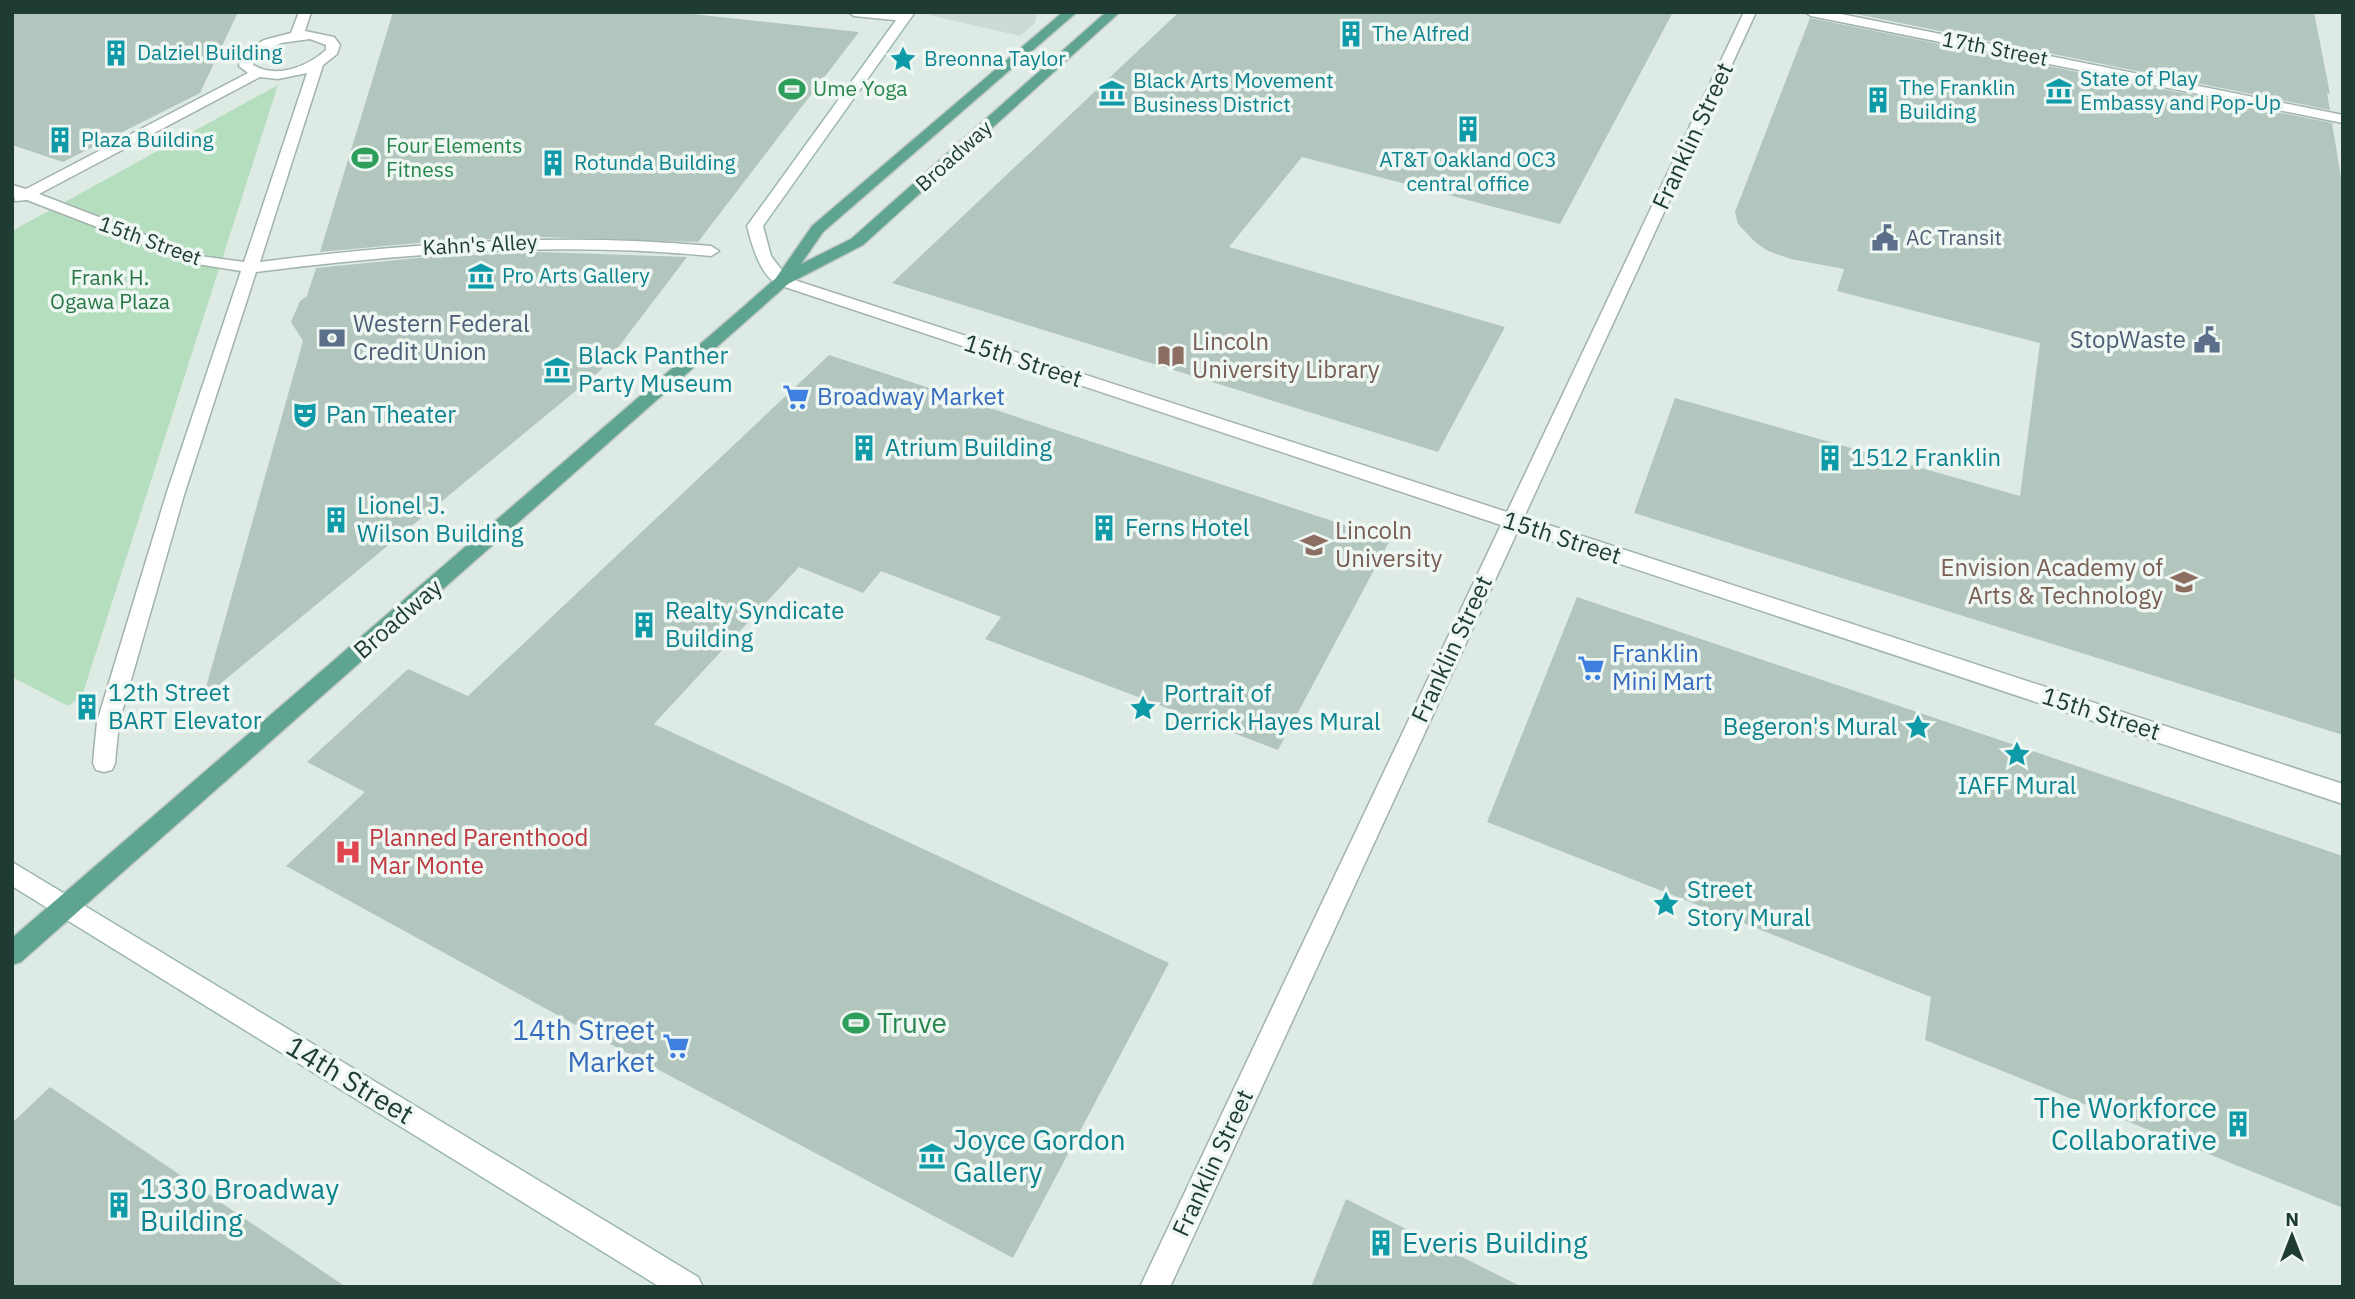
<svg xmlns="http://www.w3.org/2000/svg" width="2355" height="1299" font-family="'IBM Plex Sans',sans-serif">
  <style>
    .built { fill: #ccdbd4 }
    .green { fill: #b5debf }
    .building { fill: #b3c6be }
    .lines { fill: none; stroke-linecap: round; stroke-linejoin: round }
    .street-casing { stroke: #a1b3ac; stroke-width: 3 }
    .secondary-casing { stroke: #9cb7ad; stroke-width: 3 }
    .primary-casing { stroke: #c0c8c6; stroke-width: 3 }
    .street { fill: #fff; fill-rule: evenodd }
    .secondary { fill: #fff; fill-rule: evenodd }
    .primary { fill: #5fa491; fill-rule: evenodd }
    .labels { text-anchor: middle; stroke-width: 7; stroke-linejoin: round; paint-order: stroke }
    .far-culture-label { font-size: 21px; fill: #0d838f; stroke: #eff7f3; text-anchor: start }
    .far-street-label { font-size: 21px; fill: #1e3c33; stroke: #eff7f3 }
    .far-leisure-label { font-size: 21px; fill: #27864d; stroke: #eff7f3; text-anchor: start }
    .far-service-label { font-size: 21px; fill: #4e5e75; stroke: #eff7f3; text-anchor: start }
    .far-park-label { font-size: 21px; fill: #267544; stroke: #eff7f3 }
    .street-label { font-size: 24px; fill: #1e3c33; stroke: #eff7f3 }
    .service-label { font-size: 24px; fill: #4e5e75; stroke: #eff7f3; text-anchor: start }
    .education-label { font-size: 24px; fill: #785e54; stroke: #eff7f3; text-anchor: start }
    .culture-label { font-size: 24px; fill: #0d838f; stroke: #eff7f3; text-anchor: start }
    .shop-label { font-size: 24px; fill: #366cbe; stroke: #eff7f3; text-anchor: start }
    .health-label { font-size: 24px; fill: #be3a42; stroke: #eff7f3; text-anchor: start }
    .near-leisure-label { font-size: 28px; fill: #27864d; stroke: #eff7f3; text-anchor: start }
    .near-shop-label { font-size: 28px; fill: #366cbe; stroke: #eff7f3; text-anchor: end }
    .near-street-label { font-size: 28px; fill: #1e3c33; stroke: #eff7f3 }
    .near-culture-label { font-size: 28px; fill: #0d838f; stroke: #eff7f3; text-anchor: start }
  </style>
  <rect width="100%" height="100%" fill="#deebe5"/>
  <!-- built -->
  <path class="built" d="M932 12H1037L1035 23 1020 36 929 15Z"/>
  <!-- green -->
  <path class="green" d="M278 85 82 696 68 706 12 677V231Z"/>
  <!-- building -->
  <g class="building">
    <path d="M12 12H238L200 93 63 162 12 145Z"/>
    <path d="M393 12H675L859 32 698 242 541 237 428 242 320 252Z"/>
    <path d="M1179 12H1673L1560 224 1302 157 1229 247 1505 327 1438 452 892 283Z"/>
    <path d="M1846 12H2314L2330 94 2327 93 2330 110Z"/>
    <path d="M1810 18 2332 123 2343 189V735L1634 513 1675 398 2020 496 2040 343 1837 291 1844 269 1791 259 1768 251 1755 242 1738 224 1735 212Z"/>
    <path d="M540 252 687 257 601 370 203 698 303 341 291 322 300 301 307 296 316 268 427 257Z"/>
    <path d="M829 355 1390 540 1278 750 985 639 1001 617 881 571 863 593 799 567 654 724 1169 963 1013 1258 612 1045 286 866 365 792 307 762 408 669 468 696Z"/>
    <path d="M1577 597 2343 856V1208L1925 1040 1931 997 1487 822Z"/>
    <path d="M50 1087 346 1287H12V1123Z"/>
    <path d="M1346 1199 1522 1287H1311Z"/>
  </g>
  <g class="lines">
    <!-- street casing -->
    <g class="street-casing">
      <g id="street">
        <path d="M299 12H311L305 31 334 37 340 45 337 54 323 65 260 262C410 243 559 232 711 246L719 251 711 256C558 241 408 253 256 272L184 495 119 722 115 763 112 770 104 772 96 770 93 763 97 722 166 495 241 271 191 263 27 200 15 201 12 185 26 189 248 73 239 66 243 53 264 40 291 33ZM310 39 326 45V50C307 67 276 79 253 65L254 57 281 43ZM307 73 244 262 200 256 39 194 260 77 278 79Z"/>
        <path d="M848 12H894L910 17 904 21 854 16Z"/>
        <path d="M1744 12H1756L1524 517 2343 784V804L1518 530 1170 1287H1140L1501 525 776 284 774 281 782 276 788 278 1507 512Z"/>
        <path d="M1805 12H1831L2343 115V123L1811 16Z"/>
      </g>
    </g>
    <!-- secondary casing -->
    <g class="secondary-casing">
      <g id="secondary">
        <path d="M902 12H915L763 226 771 256 790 281 782 286C761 280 752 245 747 226Z"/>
        <path d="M12 862 698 1277 703 1287H660L12 886Z"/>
      </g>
    </g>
    <!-- primary casing -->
    <g class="primary-casing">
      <path id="primary" d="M1063 12H1077L823 232 801 264 851 239 1106 12H1120L863 245 788 284 21 962 12 965V938L742 308 776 278 812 226Z"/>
    </g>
    <!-- street -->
    <use href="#street" class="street"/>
    <!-- secondary -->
    <use href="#secondary" class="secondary"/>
    <!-- primary -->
    <use href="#primary" class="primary"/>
  </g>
  <!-- icons -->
  <defs>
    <g id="building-bare" transform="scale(2.1)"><path d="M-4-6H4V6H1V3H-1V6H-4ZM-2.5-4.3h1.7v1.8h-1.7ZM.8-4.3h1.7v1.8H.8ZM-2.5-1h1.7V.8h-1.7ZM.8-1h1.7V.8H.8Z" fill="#0f9aa8" stroke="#eff7f3" stroke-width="2.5" paint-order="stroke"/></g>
    <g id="sight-bare" transform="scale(2.1)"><path d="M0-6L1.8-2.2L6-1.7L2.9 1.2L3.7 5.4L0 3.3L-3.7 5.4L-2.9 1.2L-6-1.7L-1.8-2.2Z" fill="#0f9aa8" stroke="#eff7f3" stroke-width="2.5" paint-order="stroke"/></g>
    <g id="stadium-bare" transform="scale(2.1)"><path d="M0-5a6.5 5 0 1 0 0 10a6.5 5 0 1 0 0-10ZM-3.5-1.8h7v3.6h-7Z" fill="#2e9e5b" stroke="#eff7f3" stroke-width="2.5" paint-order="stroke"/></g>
    <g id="museum-bare" transform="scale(2.1)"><path d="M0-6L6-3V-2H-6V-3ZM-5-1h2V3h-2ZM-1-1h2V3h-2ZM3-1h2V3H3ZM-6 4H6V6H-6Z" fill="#0f9aa8" stroke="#eff7f3" stroke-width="2.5" paint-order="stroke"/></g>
    <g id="civic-bare" transform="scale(2.1)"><path d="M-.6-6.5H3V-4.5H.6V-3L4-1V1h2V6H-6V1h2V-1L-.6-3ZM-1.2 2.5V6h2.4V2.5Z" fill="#5c6f8a" stroke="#eff7f3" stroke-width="2.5" paint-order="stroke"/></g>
    <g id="bank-bare" transform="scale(2.1)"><path d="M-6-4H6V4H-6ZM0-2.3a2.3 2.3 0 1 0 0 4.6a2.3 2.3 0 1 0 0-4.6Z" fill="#5c6f8a" stroke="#eff7f3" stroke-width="2.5" paint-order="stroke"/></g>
    <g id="library-bare" transform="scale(2.1)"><path d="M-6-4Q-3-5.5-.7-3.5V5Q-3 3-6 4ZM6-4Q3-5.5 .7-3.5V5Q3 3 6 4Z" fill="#8d6e63" stroke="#eff7f3" stroke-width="2.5" paint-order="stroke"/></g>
    <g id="supermarket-bare" transform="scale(2.1)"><path d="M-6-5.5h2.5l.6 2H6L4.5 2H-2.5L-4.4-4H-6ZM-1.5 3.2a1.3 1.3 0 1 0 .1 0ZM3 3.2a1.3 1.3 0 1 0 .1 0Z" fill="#3f7fe0" stroke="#eff7f3" stroke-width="2.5" paint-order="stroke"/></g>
    <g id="theatre-bare" transform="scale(2.1)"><path d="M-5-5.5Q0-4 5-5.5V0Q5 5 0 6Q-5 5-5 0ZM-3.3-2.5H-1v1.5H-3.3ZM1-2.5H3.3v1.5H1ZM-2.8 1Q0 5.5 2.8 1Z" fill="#0f9aa8" stroke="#eff7f3" stroke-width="2.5" paint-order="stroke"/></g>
    <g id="university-bare" transform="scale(2.1)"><path d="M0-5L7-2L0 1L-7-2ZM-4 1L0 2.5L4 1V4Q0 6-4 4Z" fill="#8d6e63" stroke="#eff7f3" stroke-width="2.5" paint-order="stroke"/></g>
    <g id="school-bare" transform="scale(2.1)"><path d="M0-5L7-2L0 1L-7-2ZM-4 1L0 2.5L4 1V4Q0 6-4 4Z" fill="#8d6e63" stroke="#eff7f3" stroke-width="2.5" paint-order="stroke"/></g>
    <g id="hospital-bare" transform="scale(2.1)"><path d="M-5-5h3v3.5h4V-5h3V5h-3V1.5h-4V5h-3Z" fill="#e0444e" stroke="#eff7f3" stroke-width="2.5" paint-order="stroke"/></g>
  </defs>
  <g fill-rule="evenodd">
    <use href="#building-bare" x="1351" y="34"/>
    <use href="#building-bare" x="116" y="53"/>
    <use href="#sight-bare" x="903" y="59"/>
    <use href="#stadium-bare" x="792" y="89"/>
    <use href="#museum-bare" x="2059" y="91"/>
    <use href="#museum-bare" x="1112" y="93"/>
    <use href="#building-bare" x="1878" y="100"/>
    <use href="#building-bare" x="1468" y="129"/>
    <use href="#building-bare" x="60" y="140"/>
    <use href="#stadium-bare" x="365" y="158"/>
    <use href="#building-bare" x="553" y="163"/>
    <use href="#civic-bare" x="1885" y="238"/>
    <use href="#museum-bare" x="481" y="276"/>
    <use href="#bank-bare" x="332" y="338"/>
    <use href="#civic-bare" x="2207" y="340"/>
    <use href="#library-bare" x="1171" y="356"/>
    <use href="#museum-bare" x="557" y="370"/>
    <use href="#supermarket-bare" x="796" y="397"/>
    <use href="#theatre-bare" x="305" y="415"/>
    <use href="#building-bare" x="864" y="448"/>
    <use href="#building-bare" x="1830" y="458"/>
    <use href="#building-bare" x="336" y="520"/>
    <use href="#building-bare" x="1104" y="528"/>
    <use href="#university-bare" x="1314" y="545"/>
    <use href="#school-bare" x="2184" y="582"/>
    <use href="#building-bare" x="644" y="625"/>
    <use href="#supermarket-bare" x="1591" y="668"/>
    <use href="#building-bare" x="87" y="707"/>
    <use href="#sight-bare" x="1143" y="708"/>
    <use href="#sight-bare" x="1918" y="727"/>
    <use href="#sight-bare" x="2017" y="754"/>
    <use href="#hospital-bare" x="348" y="852"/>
    <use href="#sight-bare" x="1666" y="904"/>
    <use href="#stadium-bare" x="856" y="1023"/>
    <use href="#supermarket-bare" x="676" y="1046"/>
    <use href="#building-bare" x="2238" y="1124"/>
    <use href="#museum-bare" x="932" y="1156"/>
    <use href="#building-bare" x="119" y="1205"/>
    <use href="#building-bare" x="1381" y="1243"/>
  </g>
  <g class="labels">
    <!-- far-culture labels -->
    <g class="far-culture-label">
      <text x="1372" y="41">The Alfred</text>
      <text x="137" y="60">Dalziel Building</text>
      <text x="924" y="66">Breonna Taylor</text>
      <text x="2080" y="86">State of Play<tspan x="2080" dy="24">Embassy and Pop-Up</tspan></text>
      <text x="1133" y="88">Black Arts Movement<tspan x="1133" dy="24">Business District</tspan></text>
      <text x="1899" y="95">The Franklin<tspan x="1899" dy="24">Building</tspan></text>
      <text x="81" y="147">Plaza Building</text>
      <text x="1468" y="167" text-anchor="middle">AT&amp;T Oakland OC3<tspan x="1468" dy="24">central office</tspan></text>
      <text x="574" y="170">Rotunda Building</text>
      <text x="502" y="283">Pro Arts Gallery</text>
    </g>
    <!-- far-street labels -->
    <g class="far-street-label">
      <text transform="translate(1995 49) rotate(11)" y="7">17th Street</text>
      <text transform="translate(954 156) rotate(-42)" y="7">Broadway</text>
      <text transform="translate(150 241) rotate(20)" y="7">15th Street</text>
      <text transform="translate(480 245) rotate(-3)" y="7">Kahn's Alley</text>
    </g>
    <!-- far-leisure labels -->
    <g class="far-leisure-label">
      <text x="813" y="96">Ume Yoga</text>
      <text x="386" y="153">Four Elements<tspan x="386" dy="24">Fitness</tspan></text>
    </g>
    <!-- far-service labels -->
    <g class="far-service-label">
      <text x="1906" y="245">AC Transit</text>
    </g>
    <!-- far-park labels -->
    <g class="far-park-label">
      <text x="110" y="285">Frank H.<tspan x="110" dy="24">Ogawa Plaza</tspan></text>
    </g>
    <!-- street labels -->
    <g class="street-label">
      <text transform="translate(1693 136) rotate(-65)" y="8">Franklin Street</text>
      <text transform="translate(1023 361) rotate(18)" y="8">15th Street</text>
      <text transform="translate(1562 538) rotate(18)" y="8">15th Street</text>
      <text transform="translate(398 619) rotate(-41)" y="8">Broadway</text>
      <text transform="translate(1452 649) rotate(-65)" y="8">Franklin Street</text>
      <text transform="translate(2101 714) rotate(18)" y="8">15th Street</text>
      <text transform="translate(1213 1163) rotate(-65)" y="8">Franklin Street</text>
    </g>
    <!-- service labels -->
    <g class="service-label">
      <text x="353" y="332">Western Federal<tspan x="353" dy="28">Credit Union</tspan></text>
      <text x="2186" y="348" text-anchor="end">StopWaste</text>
    </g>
    <!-- education labels -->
    <g class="education-label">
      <text x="1192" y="350">Lincoln<tspan x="1192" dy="28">University Library</tspan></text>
      <text x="1335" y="539">Lincoln<tspan x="1335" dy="28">University</tspan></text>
      <text x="2163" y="576" text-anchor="end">Envision Academy of<tspan x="2163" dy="28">Arts &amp; Technology</tspan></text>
    </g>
    <!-- culture labels -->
    <g class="culture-label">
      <text x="578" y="364">Black Panther<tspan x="578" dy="28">Party Museum</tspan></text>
      <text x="326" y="423">Pan Theater</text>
      <text x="885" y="456">Atrium Building</text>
      <text x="1851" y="466">1512 Franklin</text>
      <text x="357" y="514">Lionel J.<tspan x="357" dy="28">Wilson Building</tspan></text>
      <text x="1125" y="536">Ferns Hotel</text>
      <text x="665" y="619">Realty Syndicate<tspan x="665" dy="28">Building</tspan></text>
      <text x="108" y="701">12th Street<tspan x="108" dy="28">BART Elevator</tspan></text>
      <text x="1164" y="702">Portrait of<tspan x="1164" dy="28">Derrick Hayes Mural</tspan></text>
      <text x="1897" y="735" text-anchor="end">Begeron's Mural</text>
      <text x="2017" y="794" text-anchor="middle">IAFF Mural</text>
      <text x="1687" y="898">Street<tspan x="1687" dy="28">Story Mural</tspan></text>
    </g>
    <!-- shop labels -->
    <g class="shop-label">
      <text x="817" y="405">Broadway Market</text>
      <text x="1612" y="662">Franklin<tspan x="1612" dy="28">Mini Mart</tspan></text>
    </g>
    <!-- health labels -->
    <g class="health-label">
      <text x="369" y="846">Planned Parenthood<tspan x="369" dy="28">Mar Monte</tspan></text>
    </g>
    <!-- near-leisure labels -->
    <g class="near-leisure-label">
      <text x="877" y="1033">Truve</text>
    </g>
    <!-- near-shop labels -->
    <g class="near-shop-label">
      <text x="655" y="1040">14th Street<tspan x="655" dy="32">Market</tspan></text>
    </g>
    <!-- near-street labels -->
    <g class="near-street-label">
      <text transform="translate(350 1080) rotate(31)" y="10">14th Street</text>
    </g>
    <!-- near-culture labels -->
    <g class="near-culture-label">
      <text x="2217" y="1118" text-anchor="end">The Workforce<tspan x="2217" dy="32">Collaborative</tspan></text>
      <text x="953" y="1150">Joyce Gordon<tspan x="953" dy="32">Gallery</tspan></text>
      <text x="140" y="1199">1330 Broadway<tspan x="140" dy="32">Building</tspan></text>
      <text x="1402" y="1253">Everis Building</text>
    </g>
  </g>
  <!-- border -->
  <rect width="2355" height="1299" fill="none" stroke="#1e3c33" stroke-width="28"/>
  <!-- north arrow -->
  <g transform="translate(2292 1236)" stroke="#eff7f3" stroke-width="5" paint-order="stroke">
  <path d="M0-5L12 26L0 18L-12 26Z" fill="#1e3c33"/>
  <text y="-10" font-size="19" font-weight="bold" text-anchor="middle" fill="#1e3c33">N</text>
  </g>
</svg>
